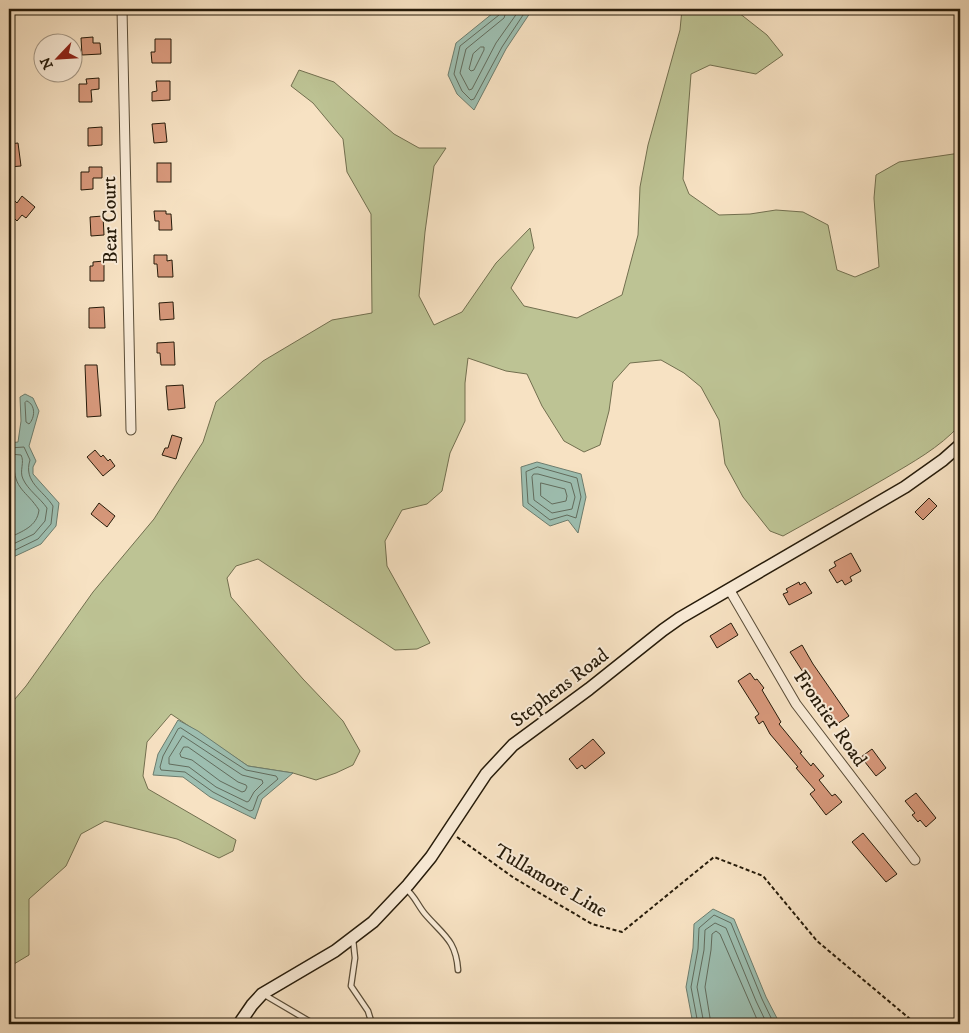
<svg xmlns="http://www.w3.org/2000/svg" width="969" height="1033" font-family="'IM FELL DW Pica',serif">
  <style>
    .green { fill: #bdc394; stroke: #726f4f }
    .water { fill: #9dbeb0; stroke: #6d7d6e }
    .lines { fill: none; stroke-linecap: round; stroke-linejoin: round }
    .shore { stroke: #626c5d; stroke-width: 1 }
    .building { fill: #d7987b; stroke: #261b0a }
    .service-casing { stroke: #5a4d38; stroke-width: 7 }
    .minor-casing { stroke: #5a4d38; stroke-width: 11 }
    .secondary-casing { stroke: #261b0a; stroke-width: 14 }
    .path { stroke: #261b0a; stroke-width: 2; stroke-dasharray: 4 2.5; stroke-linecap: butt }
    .service { stroke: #faecd8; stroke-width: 4.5 }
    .minor { stroke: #faecd8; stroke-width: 9 }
    .secondary { stroke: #faecd8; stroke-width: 11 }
    .labels { text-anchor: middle; stroke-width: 4; stroke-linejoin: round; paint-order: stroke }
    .street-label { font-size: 20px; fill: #261b0a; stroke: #faecd8 }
  </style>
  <rect width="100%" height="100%" fill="#f7e2c3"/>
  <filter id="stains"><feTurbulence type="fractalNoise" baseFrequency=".004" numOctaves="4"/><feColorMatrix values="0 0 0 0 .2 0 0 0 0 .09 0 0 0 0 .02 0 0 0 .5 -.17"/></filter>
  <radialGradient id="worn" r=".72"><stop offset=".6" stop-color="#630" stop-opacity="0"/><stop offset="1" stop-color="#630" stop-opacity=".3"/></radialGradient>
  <!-- green -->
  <path class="green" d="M682 9H734L767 35 783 55 756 74 710 65 691 74 683 179 689 194 719 215 750 214 776 210 803 212 828 225 837 270 855 277 879 267 874 198 876 175 899 162 960 153V425C939 448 913 462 886 478 852 498 817 517 783 536L770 531 743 497 725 464 719 420 701 387 684 373 661 360 630 363 613 382 609 411 600 445 584 452 564 441 542 406 527 374 506 371 468 358 465 383V421L450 453 442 491 427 504 402 510 385 541 387 566 430 643 417 649 395 650 258 559 236 566 227 578 231 597 303 679 343 721 360 751 353 765 336 773 316 780 293 773 248 766 171 714 147 742 143 776 148 789 236 840 233 851 219 858 177 839 105 821 81 834 66 866 29 899V955L9 967V706L26 686 93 592 154 519 203 442 216 402 263 361 332 320 372 313 371 214 347 172 343 139 313 103 291 86 299 70 334 82 394 134 419 148H446L434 166 425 232 419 296 434 325 462 312 496 263 530 228 534 248 511 288 524 306 577 318 622 295 638 235 640 187 648 145 680 30Z"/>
  <!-- water -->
  <g class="water">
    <path d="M498 9H531L532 10 506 49 474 110 457 94 448 75 456 43Z"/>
    <path d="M25 394 33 398 39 411 29 446 36 461 33 467V474L59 503 56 526 41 544 9 559V443L18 442 21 421 20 397Z"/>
    <path d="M537 462 581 474 586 497 578 533 568 520 550 526 523 506 521 467Z"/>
    <path d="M178 720 198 731 248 766 293 773 262 799 255 819 210 797 183 777 153 775 158 754Z"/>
    <path d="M713 909 734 919 766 997 780 1024H693L686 987 693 948 694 924Z"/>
  </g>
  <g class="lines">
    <!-- shore -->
    <g class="shore">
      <path d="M500 9 499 15 460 46 454 74 462 91 471 100 474 99 502 47 527 9"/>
      <path d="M507 9 504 18 466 49 460 73 469 90 472 89 496 43 520 9"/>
      <path d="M481 47H484V50L474 70 471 71 469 69 473 54Z"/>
      <path d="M27 401C36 405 35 418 29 424L26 422 25 403Z"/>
      <path d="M9 448 24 447 30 460C23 482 43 490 53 506L51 524 38 539 9 553"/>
      <path d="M9 454 21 455C25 462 19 471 23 479 28 490 40 498 47 508L45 521 34 534 9 546"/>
      <path d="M9 462 14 463C14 490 26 490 39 510 37 527 22 531 9 538"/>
      <path d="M538 467 577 478 581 497 576 518 567 515 550 520 528 503 526 472Z"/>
      <path d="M534 474H538L571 483 575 497 572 509 552 513 534 500 532 477Z"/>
      <path d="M541 483 565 489 567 496 566 501 552 504 541 496Z"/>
      <path d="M181 728 246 770 276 776 278 779 258 796 253 810 250 811 213 792 185 772 161 770 160 767 163 756 178 729Z"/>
      <path d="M183 736 242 775 262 780 263 783 254 792 249 801 247 802 216 787 189 767 169 764V758Z"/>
      <path d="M184 747H188L238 782 246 785 247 787 245 791 242 792 220 781 192 760 181 757 180 754Z"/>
      <path d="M698 1024 691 987 698 949 699 928 714 915 731 923 762 999 774 1024"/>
      <path d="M704 1024 697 987 704 950 705 930 715 923 726 928 756 1001 767 1024"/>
      <path d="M711 1024 705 987 711 950 712 934 716 931 720 934 759 1024"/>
    </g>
  </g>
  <!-- building -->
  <g class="building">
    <path d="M93 37V43H100L101 54 82 55 81 38Z"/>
    <path d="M155 39H171V63H152L151 52H155Z"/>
    <path d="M99 78V89L91 90 92 102H79V84H87L86 79Z"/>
    <path d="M156 81H170V100L152 101V92L157 91Z"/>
    <path d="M165 123 167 142 154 143 152 124Z"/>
    <path d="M102 127V145L88 146V128Z"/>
    <path d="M18 143 21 166 9 167V144Z"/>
    <rect x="157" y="163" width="14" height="19"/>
    <path d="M89 167H102V178H93V189L81 190V172H89Z"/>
    <path d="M22 196 35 207 26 218 22 215 17 221 14 218 9 224V206L14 200 17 203Z"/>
    <path d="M154 211H166V214H171L172 230H159V221H155Z"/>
    <path d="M103 216 104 235 91 236 90 217Z"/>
    <path d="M154 255H167V261L172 260 173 277H158L157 264H154Z"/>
    <path d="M104 261V281H90V266H93V262Z"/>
    <path d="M173 302 174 319 160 320 159 303Z"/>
    <path d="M104 307 105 328H89V308Z"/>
    <path d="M174 342 175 365H161L160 353H157V343Z"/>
    <path d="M85 365H97L101 416 87 417Z"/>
    <path d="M183 385 185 408 168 410 166 386Z"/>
    <path d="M172 435 182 438 176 459 162 455 165 448H168Z"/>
    <path d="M95 450 101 457 103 455 108 461 110 459 115 466 103 476 87 457Z"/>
    <path d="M929 498 937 506 923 520 915 512Z"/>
    <path d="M99 503 115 516 107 527 91 514Z"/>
    <path d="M851 553 861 571 850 577 852 581 845 585 842 580 837 583 829 570 836 566 834 562Z"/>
    <path d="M799 582 800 585 805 582 812 593 789 605 783 594 788 592 786 589Z"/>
    <path d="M731 623 738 635 717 648 710 636Z"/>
    <path d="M802 645 813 664 849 716 837 724 818 696 816 697 810 687 812 686 790 652Z"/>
    <path d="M750 673 755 680 757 679 764 688 762 690 781 722 779 724 802 752 800 753 811 766 813 763 824 776 819 780 832 796 835 794 842 802 826 815 810 794 815 790 796 768 798 767 770 734 763 721 759 724 755 717 759 714 738 681Z"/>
    <path d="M593 739 605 753 585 769 582 765 577 769 569 759Z"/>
    <path d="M872 749 886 768 876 776 861 757Z"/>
    <path d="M916 793 936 818 926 827 920 820 918 822 912 815 915 813 905 801Z"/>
    <path d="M863 833 897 874 886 882 852 842Z"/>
  </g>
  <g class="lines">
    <!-- service casing -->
    <g class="service-casing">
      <g id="service">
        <path d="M406 889C415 896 418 906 425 914 443 935 456 940 458 970"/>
        <path d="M353 939 355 958 351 986 368 1011 372 1024"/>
        <path d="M263 994 314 1024"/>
      </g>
    </g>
    <!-- minor casing -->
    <g class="minor-casing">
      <g id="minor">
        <path d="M122 9 131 430"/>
        <path d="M729 589 796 704 915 860"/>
      </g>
    </g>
    <!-- secondary casing -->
    <g class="secondary-casing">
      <path id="secondary" d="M239 1024 252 1005 262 994 335 951 373 922 408 885 431 857 486 774 513 745 589 689 663 630 680 618 905 487 943 460 960 445"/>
    </g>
    <!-- path -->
    <path class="path" d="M457 837 514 878 592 924 622 932 714 857 763 876 817 941 916 1024"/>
    <!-- service -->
    <use href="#service" class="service"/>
    <!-- minor -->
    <use href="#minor" class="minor"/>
    <!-- secondary -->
    <use href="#secondary" class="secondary"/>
  </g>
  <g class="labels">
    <!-- street labels -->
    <g class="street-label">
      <text transform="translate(109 220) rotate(-91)" y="7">Bear Court</text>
      <text transform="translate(559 687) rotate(-37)" y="7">Stephens Road</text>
      <text transform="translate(831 718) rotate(55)" y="7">Frontier Road</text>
      <text transform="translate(551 880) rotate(30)" y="7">Tullamore Line</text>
    </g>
  </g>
  <!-- margin -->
  <rect width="969" height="1033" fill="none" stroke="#f7e2c3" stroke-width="30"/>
  <rect x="10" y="10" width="949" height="1013" fill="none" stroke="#261b0a" stroke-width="2.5"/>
  <rect x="15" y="15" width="939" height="1003" fill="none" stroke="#261b0a"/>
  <!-- north arrow -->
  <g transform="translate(58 58) rotate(245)"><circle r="24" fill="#faecd8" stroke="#a59886"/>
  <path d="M0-4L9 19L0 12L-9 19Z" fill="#8f2418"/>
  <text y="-8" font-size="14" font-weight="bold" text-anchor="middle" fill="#261b0a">N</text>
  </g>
  <rect width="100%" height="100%" filter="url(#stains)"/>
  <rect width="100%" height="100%" fill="url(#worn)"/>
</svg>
